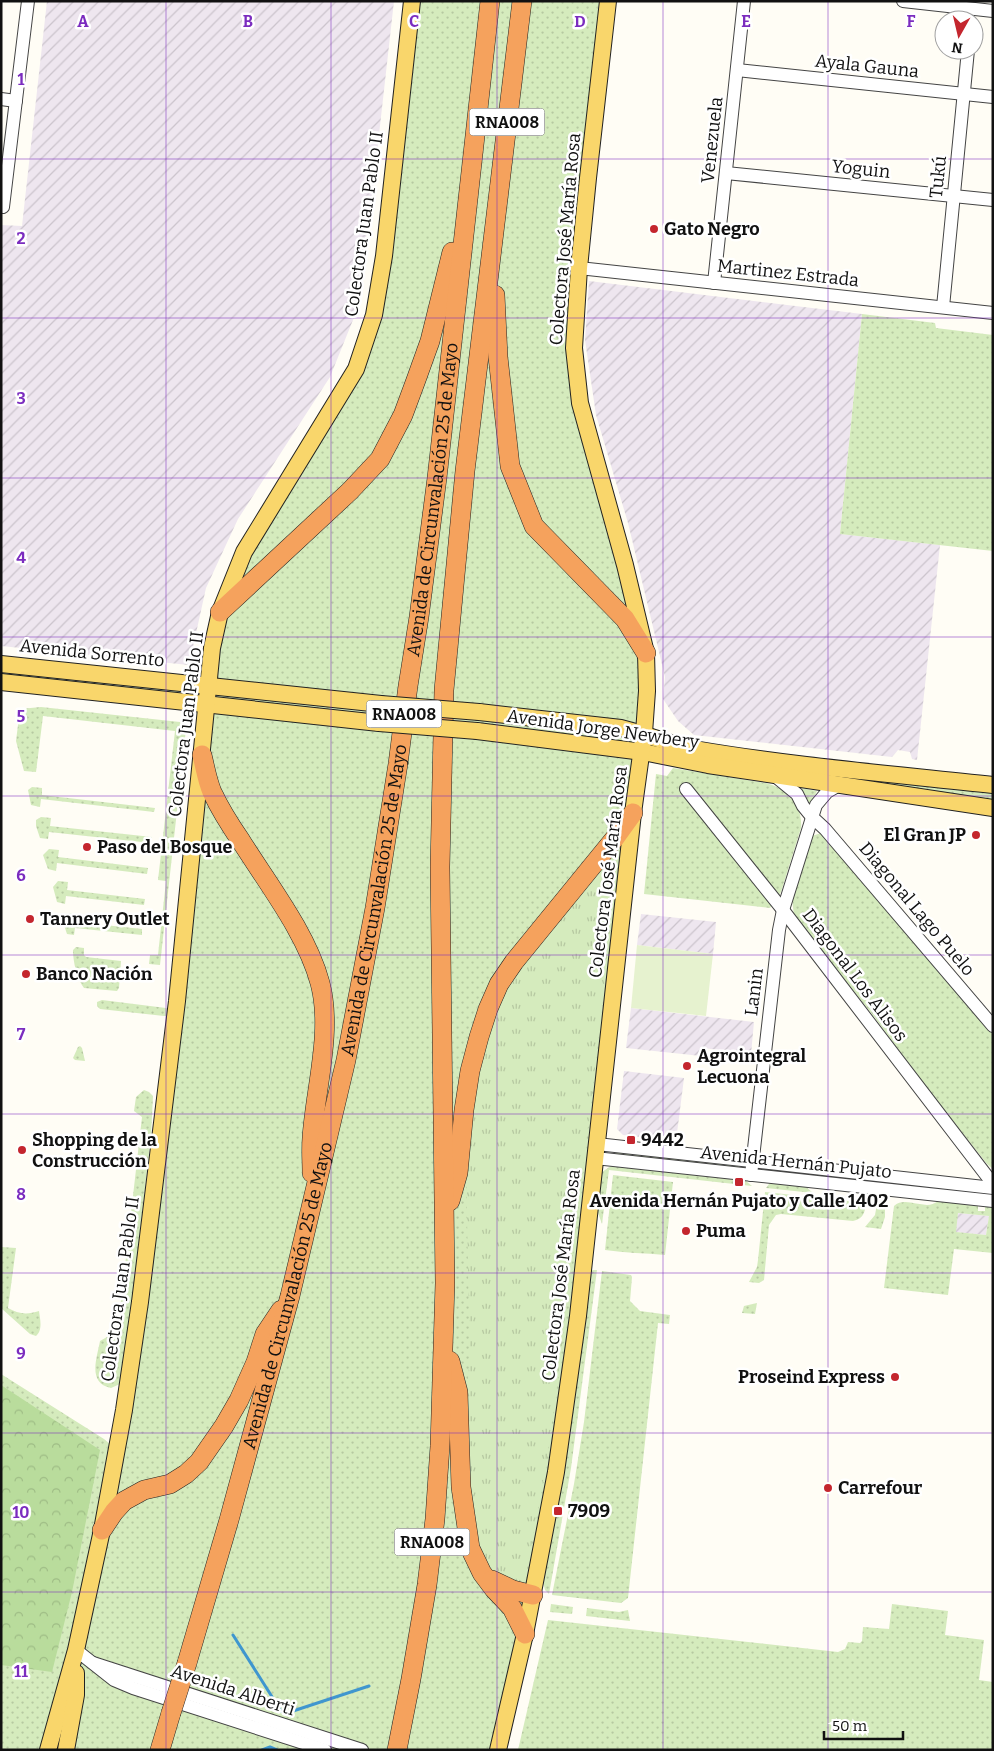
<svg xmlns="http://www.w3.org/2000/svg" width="994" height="1751" font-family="Bitter,serif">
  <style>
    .industrial { fill: url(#industrial-furrows) }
    .grass { fill: url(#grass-dots); fill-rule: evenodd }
    .forest { fill: url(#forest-crowns) }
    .park { fill: url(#park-tufts) }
    .pitch { fill: #e6f2cf }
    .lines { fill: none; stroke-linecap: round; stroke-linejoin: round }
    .stream { stroke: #3f96cf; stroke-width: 3 }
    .minor-casing { stroke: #444; stroke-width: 14 }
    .major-casing { stroke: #222; stroke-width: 18 }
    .highway-casing { stroke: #222; stroke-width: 20 }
    .minor { stroke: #fff; stroke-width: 12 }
    .major { stroke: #f9d66b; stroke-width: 16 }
    .highway { stroke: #f5a25d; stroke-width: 19 }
    .major-bridge-casing { stroke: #222; stroke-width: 18; stroke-linecap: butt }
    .highway-bridge-casing { stroke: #222; stroke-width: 20; stroke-linecap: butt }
    .major-bridge { stroke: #f9d66b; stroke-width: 16 }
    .highway-bridge { stroke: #f5a25d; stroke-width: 19 }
    .grid { fill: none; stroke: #7b2cbf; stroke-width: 1; stroke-opacity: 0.55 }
    .poi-dot { fill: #c4262e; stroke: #fff; stroke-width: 2 }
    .labels { text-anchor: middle; stroke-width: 5; stroke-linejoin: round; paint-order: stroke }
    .shield { fill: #fff; stroke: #585858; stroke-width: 1 }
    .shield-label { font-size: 16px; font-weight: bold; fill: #111 }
    .street-label { font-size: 18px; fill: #111; stroke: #fff }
    .poi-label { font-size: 18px; font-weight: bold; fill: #111; stroke: #fff; text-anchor: start }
    .grid-label { font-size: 16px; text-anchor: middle; font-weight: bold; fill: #7b2cbf; stroke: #fff; stroke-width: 5; stroke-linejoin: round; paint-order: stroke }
  </style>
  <defs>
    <pattern id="industrial-furrows" width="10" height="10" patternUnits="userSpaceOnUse" patternTransform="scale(1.25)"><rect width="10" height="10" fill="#eee6ef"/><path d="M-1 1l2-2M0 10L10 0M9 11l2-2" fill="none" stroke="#cbc4cc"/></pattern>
    <pattern id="grass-dots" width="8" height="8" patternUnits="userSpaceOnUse" patternTransform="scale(1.25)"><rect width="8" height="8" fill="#d5ebbd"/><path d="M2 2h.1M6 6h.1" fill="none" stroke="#b6c8a1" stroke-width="1.8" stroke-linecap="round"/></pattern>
    <pattern id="forest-crowns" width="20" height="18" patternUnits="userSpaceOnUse" patternTransform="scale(1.25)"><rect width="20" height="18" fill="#b9dc9c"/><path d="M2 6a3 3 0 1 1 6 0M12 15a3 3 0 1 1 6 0" fill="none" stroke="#9ebc85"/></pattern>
    <pattern id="park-tufts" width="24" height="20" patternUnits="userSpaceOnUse" patternTransform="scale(1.25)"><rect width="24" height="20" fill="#d5ebbd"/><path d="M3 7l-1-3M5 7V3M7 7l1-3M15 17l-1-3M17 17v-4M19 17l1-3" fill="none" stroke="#b6c8a1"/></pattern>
  </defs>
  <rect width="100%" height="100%" fill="#fffdf5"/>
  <!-- industrial -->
  <g class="industrial">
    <path d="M47 1H394L372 197 355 315 330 377 238 519 206 588 189 665 1 646V225L22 226Z"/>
    <path d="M589 281 862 314 840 534 940 545 917 760 912 759 910 752 898 750 892 757 694 735 678 721 663 699 665 677 628 523 596 415 585 340Z"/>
    <path d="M641 914 716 922 713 954 637 945Z"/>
    <path d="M631 1008 754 1022 751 1054 703 1048 701 1056 626 1048Z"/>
    <path d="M624 1071 684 1078 676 1141 623 1135 617 1129Z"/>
    <path d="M958 1213 989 1216 986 1235 955 1232Z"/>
  </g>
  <!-- grass -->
  <g class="grass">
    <path d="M412 1H608L574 348 646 653 578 1316 498 1750H1V1374L104 1439 116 1449 220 612 318 433 374 315Z"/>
    <path d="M862 314 935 323 936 328 993 335V551L840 534Z"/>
    <path d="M1 671 181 690 180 694 1 675Z"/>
    <path d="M41 707 180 722 186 729 160 965 149 964 150 955H158L166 881 158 880 175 731 43 716 36 772 24 771 16 741 20 709Z"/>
    <path d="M758 766 993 792V801Z"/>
    <path d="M673 768 766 783C788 789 803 805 801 828L781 892 770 908 644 894 656 774 667 776Z"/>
    <path d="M32 787 42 788V795L155 808 154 812 41 799 40 807 31 805 28 790Z"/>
    <path d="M801 788 817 791 810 805 800 789Z"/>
    <path d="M41 817 51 818 50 826 152 837 151 843 49 832 48 839 40 838 36 826V820Z"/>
    <path d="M821 833 993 1035V1169L987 1164 930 1092 875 1018 794 916 792 898 812 836Z"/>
    <path d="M49 849 59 850 58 857 148 868 147 874 57 863 56 871 48 869 43 855Z"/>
    <path d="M58 881 68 882 67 890 145 899 144 905 66 896 65 904 57 902 53 887Z"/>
    <path d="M67 913 77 914 76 922 142 929V935L75 928 74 935 67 934 62 919Z"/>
    <path d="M76 947 84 948V955L86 957 121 961 119 988 117 991 84 988C77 979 73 962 73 950Z"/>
    <path d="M102 1000 166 1008 169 1010 167 1016H164L100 1009 97 1006V1002Z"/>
    <path d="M80 1046 82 1048 85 1061 75 1060 73 1058 78 1047Z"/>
    <path d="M144 1090 149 1092 153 1096 151 1136 123 1380 120 1384 111 1388C87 1383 97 1358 100 1341L107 1337 117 1336 142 1117 134 1111 136 1097Z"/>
    <path d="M615 1152 738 1165V1167L616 1155Z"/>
    <path d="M611 1166 746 1181 752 1186 609 1170 602 1224 597 1210 602 1172Z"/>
    <path d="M765 1168 869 1179V1182L765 1170Z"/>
    <path d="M613 1175 673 1182 665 1255C645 1253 625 1253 605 1250Z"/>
    <path d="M774 1183 805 1186 813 1193 766 1188 769 1184Z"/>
    <path d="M765 1192 866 1203C865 1213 863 1219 853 1221L781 1214 776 1215 769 1225 764 1280 759 1283 749 1282 757 1267 758 1260Z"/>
    <path d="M938 1201 978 1206V1211H985V1207H993V1253L954 1249 948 1295 884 1288 894 1206C906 1195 926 1212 938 1201ZM958 1213 989 1216 986 1235 956 1232Z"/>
    <path d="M877 1204 885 1205V1217L881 1229 865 1227 875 1215Z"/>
    <path d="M1 1247 16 1248 8 1308C18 1314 27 1315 39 1311 40 1319 43 1330 36 1336L30 1334 1 1308Z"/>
    <path d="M593 1270H597L571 1468 549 1594 545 1590 543 1582 555 1515 590 1271Z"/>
    <path d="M602 1271 631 1275 632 1277 630 1301 640 1311 670 1315 669 1324 658 1323 628 1598 621 1603 552 1595 574 1484 584 1422Z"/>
    <path d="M757 1303 755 1314 742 1313 744 1306Z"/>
    <path d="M551 1604 573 1607 572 1614 550 1612Z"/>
    <path d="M892 1604 948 1611 945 1635 984 1640 979 1680 993 1682V1750H518L548 1620 838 1652 845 1649 848 1642 860 1643 862 1641 863 1627 889 1629Z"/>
    <path d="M587 1608 619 1612 628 1610 630 1621 586 1616Z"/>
  </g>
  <!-- forest -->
  <path class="forest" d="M1 1385 100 1450 72 1592 52 1672 1 1665Z"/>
  <!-- park -->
  <path class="park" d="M611 858 616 861 619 867 558 1378 545 1471 524 1585 499 1576 486 1564 478 1548 473 1527 464 1423 470 1356 467 1219V1147L479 1063 505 988 606 859Z"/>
  <!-- pitch -->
  <path class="pitch" d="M637 945 713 954 706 1016 631 1008Z"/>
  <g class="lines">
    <!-- stream -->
    <g class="stream">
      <path d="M233 1635 281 1711 287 1713 369 1686"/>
      <path d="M262 1750 270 1747 277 1750"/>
    </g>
    <!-- minor casing -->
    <g class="minor-casing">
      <g id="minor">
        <path d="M903 1 993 11"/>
        <path d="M737 70 993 97"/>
        <path d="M1 99 16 101"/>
        <path d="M726 173 993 200"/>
        <path d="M1 206 3 207 28 1"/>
        <path d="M579 268 993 313"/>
        <path d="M714 283 744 1"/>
        <path d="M943 307 968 50"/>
        <path d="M775 776 797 794 803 806 812 817 825 829 993 1026"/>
        <path d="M686 789 783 910 993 1184"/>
        <path d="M597 1144 993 1188"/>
        <path d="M595 1158 993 1201"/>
        <path d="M751 1175 779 930 783 910 816 805 827 792 841 784"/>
        <path d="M76 1650 114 1680 133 1688 325 1750"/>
        <path d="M93 1663 362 1750"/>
      </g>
    </g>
    <!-- major casing -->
    <g class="major-casing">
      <g id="major">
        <path d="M1 664 381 704"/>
        <path d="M1 682 379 723"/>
        <path d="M479 712 621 728C646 734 669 744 694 749 793 766 893 774 993 785"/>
        <path d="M477 731 643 752 708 765 993 808"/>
        <path d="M48 1750 76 1650 102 1530 124 1410 140 1302 177 1001 212 648 220 612 244 552 356 369 374 315 384 256 412 1"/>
        <path d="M66 1750 76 1695V1673"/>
        <path d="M498 1750 525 1634 556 1472 578 1316 633 813 644 733 647 691 646 653 625 565 580 403 574 348 579 268 588 178 608 1"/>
      </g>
    </g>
    <!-- highway casing -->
    <g class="highway-casing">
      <g id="highway">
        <path d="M495 295 498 357 510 466 534 526 625 619 646 653"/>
        <path d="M220 612 350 491 380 459 403 415 416 380 430 341 452 252"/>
        <path d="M202 755C205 767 207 780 212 792 220 809 230 825 241 841 268 884 307 934 320 983 333 1031 315 1090 312 1138 311 1150 312 1161 312 1173"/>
        <path d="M450 1201 458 1173 464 1110 470 1071 479 1037 488 1009 499 984 514 962 615 838 633 813"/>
        <path d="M450 1361 458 1392 461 1487 470 1548 482 1573 494 1589 512 1608 525 1634"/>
        <path d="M102 1530 114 1512 124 1501 144 1490 170 1484 186 1474 199 1462 224 1426 239 1400 256 1362 265 1334 281 1310"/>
        <path d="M492 1580 513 1590 533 1595"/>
        <path id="s1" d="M187 1663 229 1520 290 1296 346 1060 375 908 398 764 408 686 419 617 437 478 490 1"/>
        <path d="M160 1750 171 1713"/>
        <path d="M397 1750 411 1679 427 1585 435 1519 440 1446 445 1283 440 867 444 690 465 471 522 1"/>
      </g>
    </g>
    <!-- minor -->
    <use href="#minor" class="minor"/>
    <!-- major -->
    <use href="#major" class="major"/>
    <!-- highway -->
    <use href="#highway" class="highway"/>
    <!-- major-bridge casing -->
    <g class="major-bridge-casing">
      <g id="major-bridge">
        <path d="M381 704 479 712"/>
        <path d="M379 723 477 731"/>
      </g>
    </g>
    <!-- highway-bridge casing -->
    <g class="highway-bridge-casing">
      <path id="highway-bridge" d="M171 1713 187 1663"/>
    </g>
    <!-- major-bridge -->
    <use href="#major-bridge" class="major-bridge"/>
    <!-- highway-bridge -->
    <use href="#highway-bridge" class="highway-bridge"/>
  </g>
  <!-- grid -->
  <path class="grid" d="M166 1V1750M331 1V1750M497 1V1750M663 1V1750M828 1V1750M1 159H993M1 318H993M1 478H993M1 637H993M1 796H993M1 955H993M1 1114H993M1 1273H993M1 1433H993M1 1592H993"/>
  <!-- markers -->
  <g class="poi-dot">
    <circle cx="654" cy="229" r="5"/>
    <circle cx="976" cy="835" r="5"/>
    <circle cx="87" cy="847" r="5"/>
    <circle cx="30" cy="919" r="5"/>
    <circle cx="26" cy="974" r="5"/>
    <circle cx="687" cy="1066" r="5"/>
    <rect x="626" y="1135" width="10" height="10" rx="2.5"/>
    <circle cx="22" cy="1150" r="5"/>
    <rect x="734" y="1177" width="10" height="10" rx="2.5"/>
    <circle cx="686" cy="1231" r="5"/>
    <circle cx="895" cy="1377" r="5"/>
    <circle cx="828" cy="1488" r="5"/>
    <rect x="553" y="1506" width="10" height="10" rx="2.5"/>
  </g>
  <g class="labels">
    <!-- shield labels -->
    <g class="shield">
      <rect x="469.5" y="108.5" width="75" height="27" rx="4"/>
      <rect x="366.5" y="700.5" width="75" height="27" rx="4"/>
      <rect x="394.5" y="1528.5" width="75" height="27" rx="4"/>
    </g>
    <g class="shield-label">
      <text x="507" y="128">RNA008</text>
      <text x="404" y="720">RNA008</text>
      <text x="432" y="1548">RNA008</text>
    </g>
    <!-- street labels -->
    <g class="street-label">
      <text transform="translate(867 66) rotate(6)" y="6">Ayala Gauna</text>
      <text transform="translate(712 140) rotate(-84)" y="6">Venezuela</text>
      <text transform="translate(861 169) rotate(6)" y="6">Yoguin</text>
      <text transform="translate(938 177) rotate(-84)" y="6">Tukú</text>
      <text transform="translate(364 224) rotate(-82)" y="6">Colectora Juan Pablo II</text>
      <text transform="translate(565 239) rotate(-85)" y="6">Colectora José María Rosa</text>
      <text transform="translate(788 273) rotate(6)" y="6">Martinez Estrada</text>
      <text dy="6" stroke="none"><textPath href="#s1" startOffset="1191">Avenida de Circunvalación 25 de Mayo</textPath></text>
      <text transform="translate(92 653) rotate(6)" y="6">Avenida Sorrento</text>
      <text transform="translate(186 724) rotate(-83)" y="6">Colectora Juan Pablo II</text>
      <text transform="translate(603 729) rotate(8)" y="6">Avenida Jorge Newbery</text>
      <text transform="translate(608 872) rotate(-83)" y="6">Colectora José María Rosa</text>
      <text dy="6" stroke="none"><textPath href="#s1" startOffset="786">Avenida de Circunvalación 25 de Mayo</textPath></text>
      <text transform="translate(917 909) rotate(50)" y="6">Diagonal Lago Puelo</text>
      <text transform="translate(855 975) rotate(53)" y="6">Diagonal Los Alisos</text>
      <text transform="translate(754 992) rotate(-83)" y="6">Lanin</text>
      <text transform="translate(796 1162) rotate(6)" y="6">Avenida Hernán Pujato</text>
      <text transform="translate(561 1275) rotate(-83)" y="6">Colectora José María Rosa</text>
      <text transform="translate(120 1289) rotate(-82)" y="6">Colectora Juan Pablo II</text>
      <text dy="6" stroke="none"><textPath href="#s1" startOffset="381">Avenida de Circunvalación 25 de Mayo</textPath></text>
      <text transform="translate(233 1690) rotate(18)" y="6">Avenida Alberti</text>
    </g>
    <!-- poi labels -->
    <g class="poi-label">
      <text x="664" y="235">Gato Negro</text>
      <text x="966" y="841" text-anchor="end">El Gran JP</text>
      <text x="97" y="853">Paso del Bosque</text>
      <text x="40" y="925">Tannery Outlet</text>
      <text x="36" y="980">Banco Nación</text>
      <text x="697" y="1062">Agrointegral<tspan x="697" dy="21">Lecuona</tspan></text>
      <text x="32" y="1146">Shopping de la<tspan x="32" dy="21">Construcción</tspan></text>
      <text x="641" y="1146">9442</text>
      <text x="739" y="1207" text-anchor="middle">Avenida Hernán Pujato y Calle 1402</text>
      <text x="696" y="1237">Puma</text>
      <text x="885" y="1383" text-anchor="end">Proseind Express</text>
      <text x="838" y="1494">Carrefour</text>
      <text x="568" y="1517">7909</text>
    </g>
  </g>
  <g class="grid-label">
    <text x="83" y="27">A</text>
    <text x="248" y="27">B</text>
    <text x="414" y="27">C</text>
    <text x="580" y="27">D</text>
    <text x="746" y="27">E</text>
    <text x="911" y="27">F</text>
    <text x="21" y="85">1</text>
    <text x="21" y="244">2</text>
    <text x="21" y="404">3</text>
    <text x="21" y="563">4</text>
    <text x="21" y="722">5</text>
    <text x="21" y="881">6</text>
    <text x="21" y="1040">7</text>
    <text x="21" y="1200">8</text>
    <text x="21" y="1359">9</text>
    <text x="21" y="1518">10</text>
    <text x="21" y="1677">11</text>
  </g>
  <!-- border -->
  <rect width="994" height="1751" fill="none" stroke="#111111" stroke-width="5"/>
  <!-- north arrow -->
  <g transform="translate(959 35) rotate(188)"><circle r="24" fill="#ffffff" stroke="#a0a0a0"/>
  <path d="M0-4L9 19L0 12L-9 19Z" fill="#c4262e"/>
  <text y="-8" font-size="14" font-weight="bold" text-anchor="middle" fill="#111111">N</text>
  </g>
  <!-- scale -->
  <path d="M824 1731v8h79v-8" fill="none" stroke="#111111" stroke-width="2.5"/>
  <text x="832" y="1731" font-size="15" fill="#111111" stroke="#ffffff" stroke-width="4" paint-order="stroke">50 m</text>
</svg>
